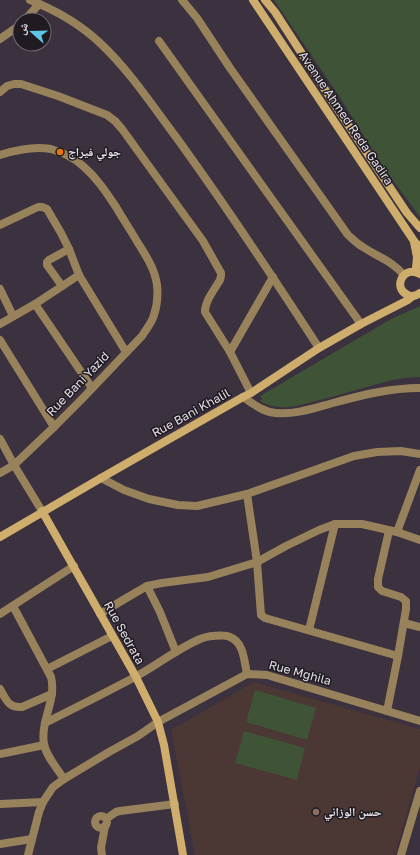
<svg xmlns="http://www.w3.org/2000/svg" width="420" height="855" font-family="'Golos Text','Noto Naskh Arabic',sans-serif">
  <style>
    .education { fill: #4b3733 }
    .green { fill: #3f5436 }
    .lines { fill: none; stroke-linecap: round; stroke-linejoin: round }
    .street { stroke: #97825b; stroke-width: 8 }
    .secondary { stroke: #cead6d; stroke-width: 8 }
    .food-dot { fill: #e8710a; stroke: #1f1b21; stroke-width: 1.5 }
    .education-dot { fill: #8d6e63; stroke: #1f1b21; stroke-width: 1.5 }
    .labels { text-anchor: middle; stroke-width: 3; stroke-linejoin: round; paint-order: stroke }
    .street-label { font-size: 12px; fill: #e6e0e9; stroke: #1f1b21 }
    .poi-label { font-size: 12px; font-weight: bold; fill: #e6e0e9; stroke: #1f1b21; text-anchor: start }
  </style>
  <rect width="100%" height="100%" fill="#3b313f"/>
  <!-- education -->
  <path class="education" d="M254 682 420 729V768L395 855H195L171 730Z"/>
  <!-- green -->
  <g class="green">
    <path d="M274 0H420V217L384 168 339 96Z"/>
    <path d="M420 306V377C411 377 402 378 393 380 367 386 342 395 316 401 307 403 298 406 289 407 279 408 268 406 260 401L262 399 260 396 391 319Z"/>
    <path d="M255 690 316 708 307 740 246 722Z"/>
    <path d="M244 731 305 748 297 780 235 763Z"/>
  </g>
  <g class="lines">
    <!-- street -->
    <g class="street">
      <path d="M30 0C55 10 80 24 100 43 129 70 152 105 176 137 226 206 273 277 319 348"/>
      <path d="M182 0 197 18 230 68 348 235C353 239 357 244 363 247 378 257 392 261 404 275"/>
      <path d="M25 20 39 4"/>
      <path d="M0 39 20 25"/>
      <path d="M159 41 361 324"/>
      <path d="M0 92 7 86 14 84H21L58 96 107 115 115 121 122 129 203 241 221 273V276L220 280C214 290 205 301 205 312L230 352 251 393"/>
      <path d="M0 155C16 150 34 146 51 149 62 152 75 159 83 166 97 178 106 192 116 207 123 219 131 231 138 243 146 256 155 269 157 285 158 294 157 306 154 315 152 323 146 329 142 336L81 400 54 427 14 465 0 473"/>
      <path d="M0 225 38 207H42L47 209 61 233 69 249 79 275 126 352"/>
      <path d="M62 286 47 265V262L49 260 69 249"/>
      <path d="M0 289 13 316"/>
      <path d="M35 304 92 388"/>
      <path d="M0 324 35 304 79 275"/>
      <path d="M0 340 54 427"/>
      <path d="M230 352 273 277"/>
      <path d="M243 397C253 404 263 412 276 413 295 415 314 408 333 403 362 395 390 388 420 388"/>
      <path d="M0 439 14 465 42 511"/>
      <path d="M101 478 124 490 149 499 178 505 197 506 247 494 354 456 377 452 401 451 420 454"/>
      <path d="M247 494 257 562 261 615 265 618 398 656"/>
      <path d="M397 532 420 470"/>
      <path d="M147 586 160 612 176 652"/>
      <path d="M13 606 51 677C57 699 40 721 44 744 46 756 57 768 64 779"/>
      <path d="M0 614 74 566"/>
      <path d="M100 614 123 600 147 586 162 583 208 577 257 562 286 546 319 530 335 524H362L397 532 420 540"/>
      <path d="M404 624H408L420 627"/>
      <path d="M309 630 335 524"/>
      <path d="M47 669 112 636"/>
      <path d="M0 689C6 699 8 708 22 707L52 694"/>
      <path d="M387 711 398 656 406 609V601L401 597 382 591 378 587V579L389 531"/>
      <path d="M45 723C75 708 105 693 135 677 157 665 177 649 200 639 206 636 225 634 230 637 244 643 244 660 247 674"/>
      <path d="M0 754 44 745"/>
      <path d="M0 804 43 802"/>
      <circle cx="101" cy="822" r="6"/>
      <path d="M106 819 116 812 120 811 175 804"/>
      <path d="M0 844 32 839"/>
      <path d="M28 855 39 812 43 802 53 787 64 779 109 752 138 736 158 722 247 674 267 675 420 721"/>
      <path d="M102 855 101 848 105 826"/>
      <path d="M401 855 420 791"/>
    </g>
    <!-- secondary -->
    <g class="secondary">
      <path d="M253 0 414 241 420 248"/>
      <path d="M265 0 275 12 335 105 407 213 420 228"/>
      <path d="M414 242 417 257 416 268"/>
      <path d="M420 274C403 264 392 289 408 295 412 297 416 296 420 293"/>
      <path d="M42 511 136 677 158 722 164 745 183 855"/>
      <path d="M0 537 101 478 243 397 251 393 319 348 361 324 408 300 413 296"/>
    </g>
  </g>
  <!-- markers -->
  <circle class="food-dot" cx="60" cy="152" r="4"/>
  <circle class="education-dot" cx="316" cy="812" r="4"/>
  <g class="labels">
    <!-- street labels -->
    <g class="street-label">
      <text transform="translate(346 118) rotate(56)" y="4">Avenue Ahmed Reda Gadira</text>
      <text transform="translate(78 384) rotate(-46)" y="4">Rue Bani Yazid</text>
      <text transform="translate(191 413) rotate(-29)" y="4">Rue Bani Khalil</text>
      <text transform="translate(124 633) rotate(61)" y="4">Rue Sedrata</text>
      <text transform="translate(300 673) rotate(15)" y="4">Rue Mghila</text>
    </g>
    <!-- poi labels -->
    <g class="poi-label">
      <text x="68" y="156">جولي فيراج</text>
      <text x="324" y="816">حسن الوزاني</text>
    </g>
  </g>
  <!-- north arrow -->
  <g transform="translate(32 32) rotate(290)"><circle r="19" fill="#1f1b21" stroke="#6f6a71"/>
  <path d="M0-3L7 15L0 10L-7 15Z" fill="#5cc7e8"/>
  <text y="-6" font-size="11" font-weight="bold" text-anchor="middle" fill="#e6e0e9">ش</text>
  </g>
</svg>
